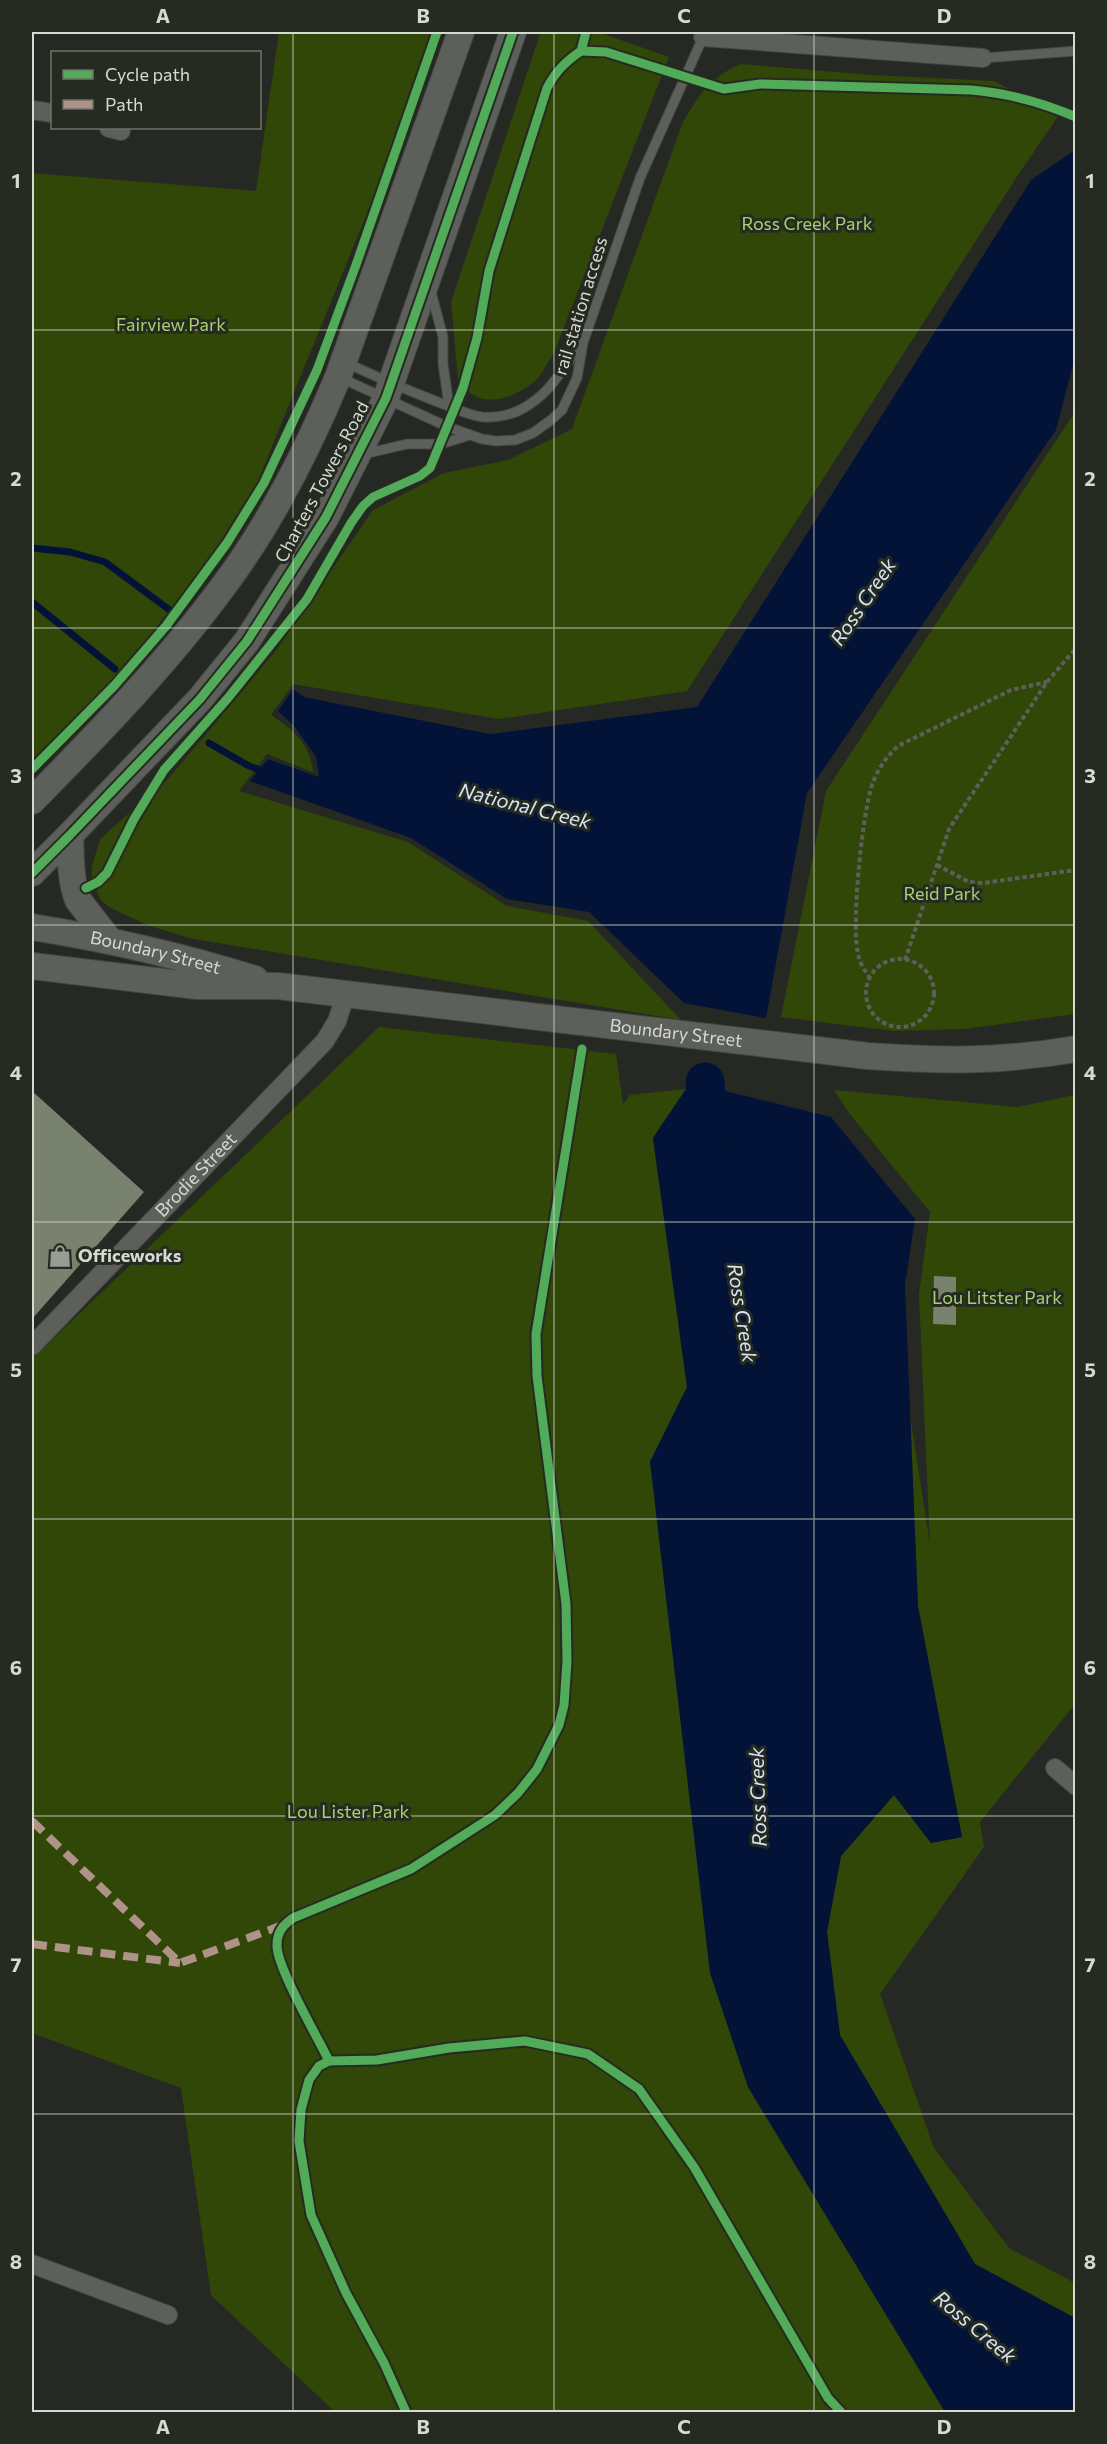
<svg xmlns="http://www.w3.org/2000/svg" width="1107" height="2444" font-family="Commissioner,sans-serif">
  <style>
    .green { fill: #314707 }
    .water { fill: #031337 }
    .lines { fill: none; stroke-linecap: round; stroke-linejoin: round }
    .stream { stroke: #031337; stroke-width: 7 }
    .river { stroke: #031337; stroke-width: 39 }
    .building { fill: #79816f }
    .service-casing { stroke: #434640; stroke-width: 11 }
    .minor-casing { stroke: #434640; stroke-width: 20 }
    .secondary-casing { stroke: #434640; stroke-width: 28 }
    .path { stroke: #5e5f5c; stroke-width: 4; stroke-dasharray: 4.5 3; stroke-linecap: butt }
    .service { stroke: #5c5f5a; stroke-width: 9 }
    .minor { stroke: #5c5f5a; stroke-width: 18 }
    .secondary { stroke: #5c5f5a; stroke-width: 26 }
    .quiet { stroke: #af9288; stroke-width: 8; stroke-dasharray: 15 8; stroke-linecap: butt }
    .cycleway-casing { stroke: #262b21; stroke-width: 13 }
    .cycleway { stroke: #51ab58; stroke-width: 9 }
    .grid { fill: none; stroke: #d7dad3; stroke-width: 1.5; stroke-opacity: 0.55 }
    .labels { text-anchor: middle; stroke-width: 6; stroke-linejoin: round; paint-order: stroke }
    .park-label { font-size: 18px; fill: #a8d271; stroke: #262b21 }
    .street-label { font-size: 18px; fill: #d7dad3; stroke: #262b21 }
    .poi-label { font-size: 18px; font-weight: bold; fill: #d7dad3; stroke: #262b21; text-anchor: start }
    .water-label { font-size: 20px; font-style: italic; fill: #d8e3f5; stroke: #262b21 }
    .neatline { fill: none; stroke: #d7dad3; stroke-width: 2 }
    .grid-label { font-size: 20px; text-anchor: middle; font-weight: bold; fill: #d7dad3 }
  </style>
  <rect width="100%" height="100%" fill="#262923"/>
  <!-- green -->
  <g class="green">
    <path d="M279 32H431L372 201 247 508 113 684 32 759V173L256 191Z"/>
    <path d="M546 32H598L669 57 554 353C548 362 542 374 535 381 511 401 476 411 458 379L451 302 540 34Z"/>
    <path d="M741 64 872 75 994 81 1059 115 1020 172 687 691 499 719 293 684 271 715C294 731 309 742 313 772L267 754 239 791 408 842 507 906 588 921 681 1020 189 938 147 925 109 907 100 899 92 879V866L100 839 168 779 240 694 278 648 373 510 444 473 508 460 572 429 683 122C700 94 709 78 741 64Z"/>
    <path d="M1075 412V1014L965 1029 893 1031 781 1017 826 791Z"/>
    <path d="M379 1027 616 1054 623 1104 630 1095 686 1089 653 1138 687 1387 650 1462 748 2087 945 2412H335L211 2295 181 2088 32 2033V1359Z"/>
    <path d="M834 1090 1017 1107 1075 1095V1704L980 1822 984 1847 880 1994 934 2148 1009 2248 1075 2283V2318L975 2264 840 2035 827 1932 841 1856 894 1795 931 1843 962 1837 918 1606 910 1415 930 1545 919 1294 930 1212 849 1113Z"/>
  </g>
  <!-- water -->
  <g class="water">
    <path d="M1075 150V357L1056 430 807 793 766 1018 684 1003 589 912 507 899 411 838 250 781 268 759 319 777 316 757 294 726 278 711 293 689 304 697 490 734 697 707 1031 180Z"/>
    <path d="M686 1089 721 1090 831 1117 915 1219 905 1285 918 1606 962 1837 931 1843 894 1795 841 1856 827 1932 840 2035 975 2264 1075 2318V2412H945L748 2087 710 1973 650 1462 687 1387 653 1138Z"/>
  </g>
  <g class="lines">
    <!-- stream -->
    <g class="stream">
      <path d="M32 548 70 552 105 562 171 611"/>
      <path d="M32 602 115 669"/>
      <path d="M209 743 249 766 268 773"/>
    </g>
    <!-- river -->
    <path class="river" d="M705 1082 707 1111 714 1142"/>
  </g>
  <!-- building -->
  <g class="building">
    <path d="M32 1091 144 1192 32 1319Z"/>
    <path d="M934 1276 956 1277V1325L933 1324Z"/>
  </g>
  <g class="lines">
    <!-- service casing -->
    <g class="service-casing">
      <g id="service">
        <path d="M983 58 1076 51"/>
        <path d="M430 288 443 337V364L449 406"/>
        <path d="M345 362C376 377 407 390 438 402 452 407 467 415 482 417 499 418 516 414 530 404 552 390 565 365 581 345"/>
        <path d="M341 378 448 427 482 439 496 441 515 440 533 433 551 420 562 410 577 378 583 343 640 178 704 35"/>
        <path d="M364 454 407 444H441L470 435"/>
      </g>
    </g>
    <!-- minor casing -->
    <g class="minor-casing">
      <g id="minor">
        <path d="M703 37 983 58"/>
        <path d="M32 110 52 113"/>
        <path d="M109 128 121 131"/>
        <path id="s1" d="M32 1346 325 1041 337 1021 346 994"/>
        <path d="M1055 1768 1076 1786"/>
        <path d="M32 2264 168 2315"/>
      </g>
    </g>
    <!-- secondary casing -->
    <g class="secondary-casing">
      <g id="secondary">
        <path d="M32 801C100 732 167 663 225 584 272 521 308 449 338 377L461 32"/>
        <path d="M70 835C71 857 70 880 78 900L110 941"/>
        <path d="M32 873 70 835 200 699 247 641 326 517 386 398 513 32"/>
        <path id="s2" d="M32 927C107 939 182 956 255 979"/>
        <path id="s3" d="M32 966 197 986H278L868 1056C942 1061 1001 1062 1076 1049"/>
      </g>
    </g>
    <!-- path -->
    <g class="path">
      <path d="M937 865 969 882 983 883 1076 870"/>
      <circle cx="900" cy="993" r="34"/>
      <path d="M905 960 949 829 1047 682 1076 648"/>
      <path d="M870 979C866 972 861 965 859 958 850 930 862 822 870 792 875 773 884 759 898 746L1011 690 1047 682"/>
    </g>
    <!-- service -->
    <use href="#service" class="service"/>
    <!-- minor -->
    <use href="#minor" class="minor"/>
    <!-- secondary -->
    <use href="#secondary" class="secondary"/>
    <!-- quiet -->
    <g class="quiet">
      <path d="M32 1821 180 1963 283 1925"/>
      <path d="M32 1944 180 1963"/>
    </g>
    <!-- cycleway casing -->
    <g class="cycleway-casing">
      <g id="cycleway">
        <path d="M581 51 606 52 724 89 760 84 971 90C1008 93 1041 102 1076 117"/>
        <path d="M32 769 114 686 166 626 227 543 264 483 317 370 356 265 437 32"/>
        <path d="M32 873 70 835 200 699 247 641 326 517 386 398 513 32"/>
        <path d="M86 888 98 882 107 873 134 819 164 770 228 698 307 599 351 523 363 506 373 497 420 476 430 468 463 388 477 338 489 271 547 88C556 71 565 62 581 51L586 32"/>
        <path d="M329 2061C318 2038 276 1966 277 1945 277 1932 283 1925 293 1918L411 1869 495 1815 518 1793 537 1769 559 1725 564 1705 567 1661 566 1604 537 1376 536 1334 582 1049"/>
        <path d="M406 2412 384 2363 346 2293 311 2215 299 2141 301 2110 309 2080 319 2066 329 2061 377 2060 449 2048 525 2041 588 2054 639 2089 694 2167 828 2398 841 2412"/>
      </g>
    </g>
    <!-- cycleway -->
    <use href="#cycleway" class="cycleway"/>
  </g>
  <!-- grid -->
  <path class="grid" d="M293 32V2412M554 32V2412M814 32V2412M32 330H1076M32 628H1076M32 925H1076M32 1222H1076M32 1519H1076M32 1816H1076M32 2114H1076"/>
  <!-- icons -->
  <defs>
    <g id="shop-bare" transform="scale(1.8)"><path d="M-5-2.5h2.3a2.7 3.5 0 0 1 5.4 0H5L5.5 6h-11ZM-1.5-2.5h3a1.5 2.3 0 0 0-3 0Z" fill="#999c95" stroke="#262b21" stroke-width="2.5" paint-order="stroke"/></g>
  </defs>
  <g fill-rule="evenodd">
    <use href="#shop-bare" x="60" y="1256"/>
  </g>
  <g class="labels">
    <!-- park labels -->
    <g class="park-label">
      <text x="807" y="230">Ross Creek Park</text>
      <text x="171" y="331">Fairview Park</text>
      <text x="942" y="900">Reid Park</text>
      <text x="997" y="1304">Lou Litster Park</text>
      <text x="348" y="1818">Lou Lister Park</text>
    </g>
    <!-- street labels -->
    <g class="street-label">
      <text transform="translate(581 306) rotate(-73)" y="6">rail station access</text>
      <text transform="translate(322 482) rotate(-62)" y="6">Charters Towers Road</text>
      <text dy="6" stroke="none"><textPath href="#s2" startOffset="126">Boundary Street</textPath></text>
      <text dy="6" stroke="none"><textPath href="#s3" startOffset="648">Boundary Street</textPath></text>
      <text dy="6" stroke="none"><textPath href="#s1" startOffset="237">Brodie Street</textPath></text>
    </g>
    <!-- poi labels -->
    <g class="poi-label">
      <text x="78" y="1262">Officeworks</text>
    </g>
    <!-- water labels -->
    <g class="water-label">
      <text transform="translate(863 602) rotate(-56)" y="7">Ross Creek</text>
      <text transform="translate(525 806) rotate(14)" y="7">National Creek</text>
      <text transform="translate(742 1313) rotate(81)" y="7">Ross Creek</text>
      <text transform="translate(758 1797) rotate(-92)" y="7">Ross Creek</text>
      <text transform="translate(975 2327) rotate(40)" y="7">Ross Creek</text>
    </g>
  </g>
  <!-- border -->
  <rect width="1107" height="2444" fill="none" stroke="#262b21" stroke-width="66"/>
  <!-- legend -->
  <rect x="51" y="51" width="210" height="78" fill="#262b21" stroke="#6d7168" stroke-width="1.5"/>
  <rect x="63" y="70" width="30" height="9" fill="#51ab58" stroke="#6d7168" stroke-width="1.5"/>
  <text x="105" y="81" font-size="18" fill="#d7dad3">Cycle path</text>
  <rect x="63" y="100" width="30" height="9" fill="#af9288" stroke="#6d7168" stroke-width="1.5"/>
  <text x="105" y="111" font-size="18" fill="#d7dad3">Path</text>
  <rect x="33" y="33" width="1041" height="2378" class="neatline"/>
  <g class="grid-label">
    <text x="163" y="23">A</text>
    <text x="423" y="23">B</text>
    <text x="684" y="23">C</text>
    <text x="944" y="23">D</text>
    <text x="16" y="188">1</text>
    <text x="1090" y="188">1</text>
    <text x="16" y="486">2</text>
    <text x="1090" y="486">2</text>
    <text x="16" y="783">3</text>
    <text x="1090" y="783">3</text>
    <text x="16" y="1080">4</text>
    <text x="1090" y="1080">4</text>
    <text x="16" y="1377">5</text>
    <text x="1090" y="1377">5</text>
    <text x="16" y="1675">6</text>
    <text x="1090" y="1675">6</text>
    <text x="16" y="1972">7</text>
    <text x="1090" y="1972">7</text>
    <text x="16" y="2269">8</text>
    <text x="1090" y="2269">8</text>
    <text x="163" y="2434">A</text>
    <text x="423" y="2434">B</text>
    <text x="684" y="2434">C</text>
    <text x="944" y="2434">D</text>
  </g>
</svg>
